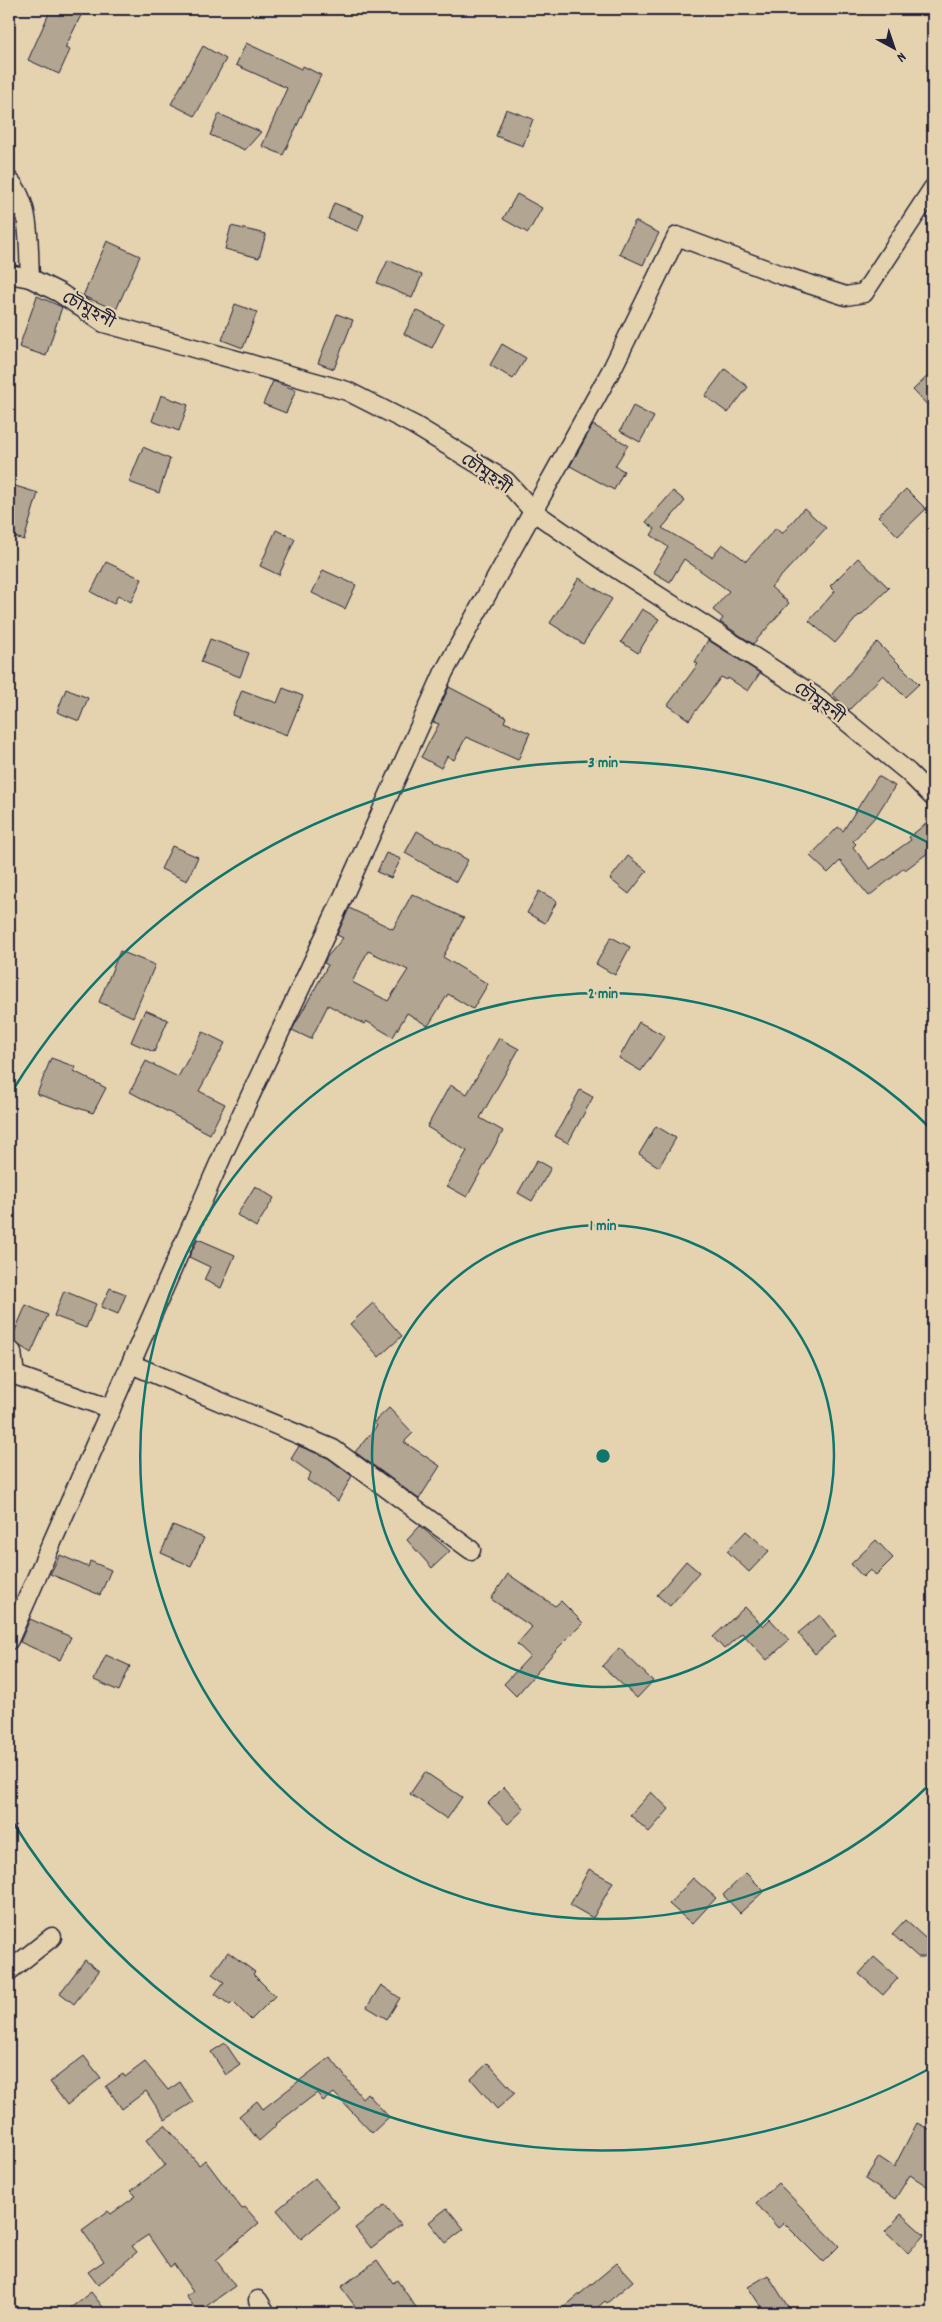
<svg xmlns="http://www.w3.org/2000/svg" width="942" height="2322" font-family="Dekko,'Noto Sans Bengali',sans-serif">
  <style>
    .building { fill: #b2a591; stroke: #22223b; fill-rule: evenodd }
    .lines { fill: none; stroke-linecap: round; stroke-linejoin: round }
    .minor-casing { stroke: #22223b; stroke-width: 21 }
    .minor { stroke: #e5d3b0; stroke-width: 18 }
    .ring { fill: none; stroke: #0f766e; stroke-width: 2.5 }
    .labels { text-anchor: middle; stroke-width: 4.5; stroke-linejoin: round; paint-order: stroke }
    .street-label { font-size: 18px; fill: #22223b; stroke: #e5d3b0 }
    .centre { fill: #0f766e; stroke: #e5d3b0; stroke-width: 2.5 }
    .ring-label { font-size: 15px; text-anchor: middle; font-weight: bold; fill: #0f766e; stroke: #e5d3b0; stroke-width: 4.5; stroke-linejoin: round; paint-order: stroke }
  </style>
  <rect width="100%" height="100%" fill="#e5d3b0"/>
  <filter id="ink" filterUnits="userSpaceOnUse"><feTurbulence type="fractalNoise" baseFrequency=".02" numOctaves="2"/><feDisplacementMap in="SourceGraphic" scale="10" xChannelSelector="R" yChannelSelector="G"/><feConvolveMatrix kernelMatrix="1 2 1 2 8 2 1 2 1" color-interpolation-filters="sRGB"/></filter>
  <g filter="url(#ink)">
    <!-- building -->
    <g class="building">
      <path d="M51 9H84L65 48 70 50 59 74 28 60Z"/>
      <path d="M246 43 301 69 303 66 321 75 283 155 262 146 287 88 236 65Z"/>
      <path d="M203 46 226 59 195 116 171 104Z"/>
      <path d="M506 109 533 119 523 146 496 136Z"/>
      <path d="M219 114 261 132 245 150 210 135Z"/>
      <path d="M517 194 542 208 528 233 503 219Z"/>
      <path d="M334 203 364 215 358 231 328 219Z"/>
      <path d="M635 221 659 233 643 265 619 254Z"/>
      <path d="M231 226 266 234 259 258 225 249Z"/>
      <path d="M107 241 140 256 116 310 83 296Z"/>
      <path d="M388 260 422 275 412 298 377 283Z"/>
      <path d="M37 296 62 307 46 356 19 347Z"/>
      <path d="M235 304 257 312 243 348 222 340Z"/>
      <path d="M416 310 444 324 432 348 404 334Z"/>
      <path d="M337 314 353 320 334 369 318 363Z"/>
      <path d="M502 344 526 358 513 379 490 365Z"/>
      <path d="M725 369 748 387 728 413 705 396Z"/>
      <path d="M933 371V411L913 390Z"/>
      <path d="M273 381 296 390 286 413 263 404Z"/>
      <path d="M161 395 188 405 179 431 152 421Z"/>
      <path d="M633 406 654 417 640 442 620 431Z"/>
      <path d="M593 425 628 445 615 466 624 471 614 490 570 466Z"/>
      <path d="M143 447 170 459 159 493 129 482Z"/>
      <path d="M9 484 38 493 24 540 9 535Z"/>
      <path d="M906 489 926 509 898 536 878 516Z"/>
      <path d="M673 491 685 501 662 528 712 557 722 544 746 561 776 528 782 534 804 508 826 528 771 587 789 603 753 644 720 622 723 618 713 610 729 591 684 559 670 582 653 572 668 547 651 535 655 529 646 522Z"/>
      <path d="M276 530 295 539 279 575 260 566Z"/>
      <path d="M858 558 889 588 860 616 859 615 835 643 809 621 835 591 830 586Z"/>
      <path d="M106 562 142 579 131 602 118 595 114 604 91 592Z"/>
      <path d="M323 570 356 585 345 609 312 593Z"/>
      <path d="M579 578 612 599 583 644 550 623Z"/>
      <path d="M642 609 659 619 638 653 621 642Z"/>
      <path d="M210 639 249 653 240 677 201 662Z"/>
      <path d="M708 640 760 673 748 691 728 678 727 680 721 677 689 720 668 705 698 664 695 662Z"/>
      <path d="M877 642 919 684 905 697 883 675 849 710 832 694Z"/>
      <path d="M449 687 506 717 504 722 530 733 518 760 466 737 454 760 447 756 441 768 421 757 439 724 433 722Z"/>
      <path d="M283 688 303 696 287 735 232 715 242 690 277 703Z"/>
      <path d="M66 689 88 698 79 721 57 712Z"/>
      <path d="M878 776 895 786 876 816 853 841 856 844 853 847 870 869 911 840 909 837 927 823 933 832V849L905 870 904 868 869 896 840 861 828 873 810 856 838 827 843 831Z"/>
      <path d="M417 831 468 860 456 882 405 853Z"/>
      <path d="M172 846 198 857 187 881 161 869Z"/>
      <path d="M386 853 401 859 391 878 377 872Z"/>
      <path d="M628 856 647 871 629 894 610 879Z"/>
      <path d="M539 891 557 901 545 923 527 913Z"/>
      <path d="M412 894 464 918 443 957 488 984 473 1009 448 994 428 1026 407 1013 393 1037 366 1021 364 1024 328 1005 311 1039 292 1030 328 965 324 963 327 957 343 938 337 935 349 908 393 929ZM368 951 408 970 388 1001 352 982Z"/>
      <path d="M611 937 630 947 615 975 596 964Z"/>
      <path d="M120 951 155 965 133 1017 99 1002Z"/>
      <path d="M145 1010 168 1020 154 1052 131 1042Z"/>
      <path d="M639 1022 665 1036 641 1071 619 1058Z"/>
      <path d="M203 1032 225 1043 199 1091 225 1104 210 1134 130 1092 146 1061 178 1077Z"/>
      <path d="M499 1038 519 1049 480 1118 503 1131 467 1197 447 1186 467 1151 427 1127 450 1085 467 1094Z"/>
      <path d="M51 1058 76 1067 74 1071 106 1088 93 1113 37 1094Z"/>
      <path d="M580 1090 593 1097 568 1143 555 1136Z"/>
      <path d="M656 1126 676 1138 659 1167 639 1154Z"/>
      <path d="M537 1160 551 1168 532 1201 518 1193Z"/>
      <path d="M255 1186 274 1198 256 1227 237 1215Z"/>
      <path d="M198 1239 235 1255 221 1288 204 1280 210 1267 189 1257Z"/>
      <path d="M110 1288 126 1294 118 1314 101 1307Z"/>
      <path d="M64 1291 96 1304 86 1328 54 1316Z"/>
      <path d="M373 1303 402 1336 379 1357 350 1324Z"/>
      <path d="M26 1305 48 1315 31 1353 11 1340Z"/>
      <path d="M389 1408 413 1433 404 1442 440 1466 419 1499 355 1452 377 1426 374 1422Z"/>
      <path d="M299 1446 328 1458 352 1476 338 1501 307 1480 311 1473 291 1459Z"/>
      <path d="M173 1525 204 1538 191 1566 161 1553Z"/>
      <path d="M420 1526 450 1551 432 1568 407 1540Z"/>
      <path d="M746 1531 769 1551 749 1572 727 1551Z"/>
      <path d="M876 1540 893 1558 876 1575 870 1570 863 1577 851 1564Z"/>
      <path d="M60 1555 88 1567 90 1561 111 1570 100 1595 50 1574Z"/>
      <path d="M686 1561 699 1572 670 1606 657 1595Z"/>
      <path d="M508 1574 555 1606 561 1601 583 1623 556 1650 516 1696 504 1684 530 1656 517 1644 532 1627 491 1599Z"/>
      <path d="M745 1607 763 1626 770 1619 789 1640 767 1660 742 1633 724 1649 713 1637Z"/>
      <path d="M820 1615 836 1636 815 1654 798 1633Z"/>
      <path d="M30 1619 71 1637 60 1660 20 1642Z"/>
      <path d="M619 1648 653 1681 637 1698 602 1666Z"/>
      <path d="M106 1655 130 1666 119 1691 94 1680Z"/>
      <path d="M425 1772 462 1797 447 1819 410 1794Z"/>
      <path d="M504 1787 524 1809 508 1824 488 1803Z"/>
      <path d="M651 1792 669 1809 649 1832 630 1815Z"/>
      <path d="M589 1869 613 1882 593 1918 570 1905Z"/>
      <path d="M746 1873 764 1891 740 1913 723 1895Z"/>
      <path d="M693 1878 716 1898 692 1924 669 1904Z"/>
      <path d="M905 1920 933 1945 924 1957H918L892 1934Z"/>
      <path d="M228 1952 255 1972 253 1974 275 1996 251 2020 233 2002 230 2005 215 1994 224 1982 212 1974Z"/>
      <path d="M874 1957 898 1978 883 1995 859 1974Z"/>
      <path d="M85 1960 99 1971 74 2004 60 1993Z"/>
      <path d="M381 1985 400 1998 387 2019 367 2007Z"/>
      <path d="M225 2043 240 2065 226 2075 211 2052Z"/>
      <path d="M84 2056 101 2078 67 2105 50 2082Z"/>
      <path d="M330 2057 362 2098 367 2093 389 2117 372 2133 334 2093 323 2101 317 2093 276 2124 277 2125 259 2141 239 2116 257 2101 263 2109Z"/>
      <path d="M145 2062 168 2090 180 2082 193 2102 165 2120 146 2091 122 2109 106 2086 123 2074 125 2077Z"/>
      <path d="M488 2063 515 2093 497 2109 471 2079Z"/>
      <path d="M917 2123 933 2131V2190L910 2175 895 2199 865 2179 879 2157 894 2167Z"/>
      <path d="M165 2125 199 2165 205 2160 242 2209 245 2207 259 2223 216 2260 235 2286 198 2312 186 2296 193 2292 174 2264 170 2267 148 2235 132 2246 137 2252 98 2285 88 2272 104 2261 82 2230 108 2211 111 2214 136 2196 131 2191 165 2165 146 2140Z"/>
      <path d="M315 2178 339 2207 301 2239 277 2210Z"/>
      <path d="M778 2183 839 2246 823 2262 784 2223 778 2228 756 2203Z"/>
      <path d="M385 2205 401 2225 371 2248 355 2228Z"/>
      <path d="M447 2208 464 2229 446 2243 429 2222Z"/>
      <path d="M901 2214 924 2235 908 2253 885 2232Z"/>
      <path d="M377 2260 393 2283 397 2280 420 2313H360L341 2287Z"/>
      <path d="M617 2263 633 2281 607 2303 605 2301 591 2313H557Z"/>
      <path d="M768 2275 792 2313H765L748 2287Z"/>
      <path d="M91 2292 103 2307 96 2313H64Z"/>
    </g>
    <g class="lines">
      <!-- minor casing -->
      <g class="minor-casing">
        <g id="minor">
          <path d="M9 180C32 204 28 247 30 278"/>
          <path d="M9 274 30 278 60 293 104 323 347 391 414 425 506 481 534 512 612 566 818 698 908 772 933 797"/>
          <path d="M9 1350 12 1352 15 1375 111 1409"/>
          <path d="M131 1364 333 1449 471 1550"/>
          <path d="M9 1640 224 1152 343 897 444 672 613 367 677 236 781 275 846 296 864 293 933 188"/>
          <path d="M9 1971 52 1937"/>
          <path d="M258 2300 266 2313"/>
        </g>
      </g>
      <!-- minor -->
      <use href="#minor" class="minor"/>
    </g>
  </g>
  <!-- distance rings -->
  <g class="ring">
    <circle cx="603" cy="1456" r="231"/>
    <path d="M933 1781A463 463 0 1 1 933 1131"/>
    <path d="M929 2069A694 694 0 0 1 11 1819M11 1093A694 694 0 0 1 929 843"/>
  </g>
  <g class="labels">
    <!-- street labels -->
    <g class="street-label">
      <text transform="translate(89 309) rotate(29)" y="6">চৌমুহনী</text>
      <text transform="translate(487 473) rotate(35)" y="6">চৌমুহনী</text>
      <text transform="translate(820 702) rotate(36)" y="6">চৌমুহনী</text>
    </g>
  </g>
  <circle cx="603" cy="1456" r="8" class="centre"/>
  <g class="ring-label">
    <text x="603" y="767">3 min</text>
    <text x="603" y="998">2 min</text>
    <text x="603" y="1230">1 min</text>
  </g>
  <!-- margin -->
  <rect width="942" height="2322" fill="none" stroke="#e5d3b0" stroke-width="30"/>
  <rect x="15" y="15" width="912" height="2292" fill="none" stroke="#22223b" stroke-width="2" filter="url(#ink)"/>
  <!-- north arrow -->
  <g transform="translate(894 48) rotate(140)" stroke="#e5d3b0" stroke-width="4" paint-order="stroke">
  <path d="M0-4L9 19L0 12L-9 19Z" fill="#22223b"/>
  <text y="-8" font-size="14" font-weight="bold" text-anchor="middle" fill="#22223b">N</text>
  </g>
</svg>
